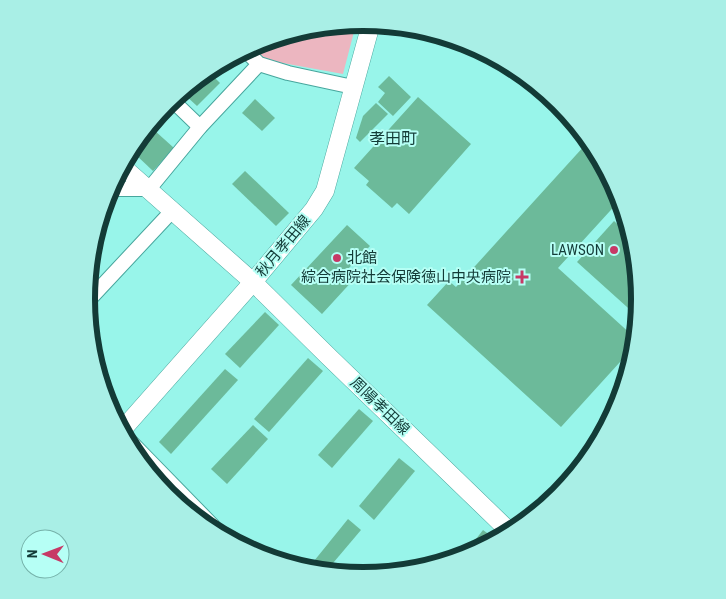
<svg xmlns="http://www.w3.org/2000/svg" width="726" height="599" font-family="'Roboto Condensed','Noto Sans JP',sans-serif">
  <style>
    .green { fill: #ecb6c0 }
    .building { fill: #6cba9a }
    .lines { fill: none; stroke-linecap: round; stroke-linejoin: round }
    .minor-casing { stroke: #47a69d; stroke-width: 16 }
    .tertiary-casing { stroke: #47a69d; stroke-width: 19 }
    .minor { stroke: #fff; stroke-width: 14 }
    .tertiary { stroke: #fff; stroke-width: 18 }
    .poi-dot { fill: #c73966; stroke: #b6fff5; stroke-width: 2 }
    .labels { text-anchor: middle; stroke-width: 4; stroke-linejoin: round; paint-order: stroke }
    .street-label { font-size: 15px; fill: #133b37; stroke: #b6fff5 }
    .poi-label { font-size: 15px; fill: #133b37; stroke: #b6fff5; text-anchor: end }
    .neighbourhood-label { font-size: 16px; fill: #133b37; stroke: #b6fff5 }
    .rim { fill: none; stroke: #133b37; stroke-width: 6 }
  </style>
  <rect width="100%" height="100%" fill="#98f5ea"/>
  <!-- green -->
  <path class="green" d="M356 24 343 74 277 62 262 58 252 47 257 43Z"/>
  <!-- building -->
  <g class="building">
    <path d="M211 74 220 83 197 106 185 95 195 85Z"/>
    <path d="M389 76 411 97 393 116 378 102 385 93 378 87Z"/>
    <path d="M418 97 471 144 409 214 397 203 392 208 366 185 369 181 354 168Z"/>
    <path d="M255 99 275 118 262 131 242 113Z"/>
    <path d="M376 103 388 114 360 142 356 138 363 116Z"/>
    <path d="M166 106 169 110 153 126V125Z"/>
    <path d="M154 130 174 148 153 171 134 153Z"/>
    <path d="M586 144 619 194 620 200 558 268 633 336 630 351 561 427 427 305 449 281 456 287Z"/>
    <path d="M245 171 289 213 276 226 232 184Z"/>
    <path d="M614 221 627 233 640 300 637 316 577 262Z"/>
    <path d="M347 225 370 246 347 270 355 278 322 314 291 285Z"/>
    <path d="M265 312 279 325 240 368 225 354Z"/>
    <path d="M308 358 323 371 269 432 254 419Z"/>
    <path d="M225 369 238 380 171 454 159 442Z"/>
    <path d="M359 409 373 421 332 468 318 455Z"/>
    <path d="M253 425 268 439 227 484 211 469Z"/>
    <path d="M399 458 415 471 374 520 359 506Z"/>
    <path d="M348 519 361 530 328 569 310 566Z"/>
    <path d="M483 530 494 538 469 556 462 557Z"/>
  </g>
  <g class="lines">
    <!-- minor casing -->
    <g class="minor-casing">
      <g id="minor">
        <path d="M246 51 259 64 288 73 353 87"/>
        <path d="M172 100 200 127"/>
        <path d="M110 189H149L200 127 259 64"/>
        <path d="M87 302 173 210"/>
        <path d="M132 443 213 526"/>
      </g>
    </g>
    <!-- tertiary casing -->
    <g class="tertiary-casing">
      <g id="tertiary">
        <path d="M124 168 253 282 328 356 508 530"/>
        <path d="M123 429 253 282 314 209 325 191 371 24"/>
      </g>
    </g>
    <!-- minor -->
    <use href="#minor" class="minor"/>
    <!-- tertiary -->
    <use href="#tertiary" class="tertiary"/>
  </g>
  <!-- markers -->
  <g class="poi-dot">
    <circle cx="614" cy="250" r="5"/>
    <circle cx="337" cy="258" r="5"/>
    <path d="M519.5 269.5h5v5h5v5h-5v5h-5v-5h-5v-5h5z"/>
  </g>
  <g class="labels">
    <!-- street labels -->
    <g class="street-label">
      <text transform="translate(283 246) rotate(-50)" y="5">秋月孝田線</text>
      <text transform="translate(380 406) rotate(44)" y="5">周陽孝田線</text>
    </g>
    <!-- poi labels -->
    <g class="poi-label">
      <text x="604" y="255">LAWSON</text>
      <text x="347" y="263" text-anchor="start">北館</text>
      <text x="511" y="282">綜合病院社会保険徳山中央病院</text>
    </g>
    <!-- neighbourhood labels -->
    <g class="neighbourhood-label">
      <text x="393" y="144">孝田町</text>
    </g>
  </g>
  <!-- crop -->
  <path d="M0 0H726V599H0ZM95 299a268 268 0 1 1 536 0a268 268 0 1 1-536 0Z" fill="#a9efe6" fill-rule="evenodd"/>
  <path class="rim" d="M95 299a268 268 0 1 1 536 0a268 268 0 1 1-536 0Z"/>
  <!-- north arrow -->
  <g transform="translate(45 554) rotate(271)"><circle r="24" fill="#b6fff5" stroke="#75b1a9"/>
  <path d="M0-4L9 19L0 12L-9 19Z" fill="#c73966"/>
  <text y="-8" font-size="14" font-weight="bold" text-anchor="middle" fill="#133b37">N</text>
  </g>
</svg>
